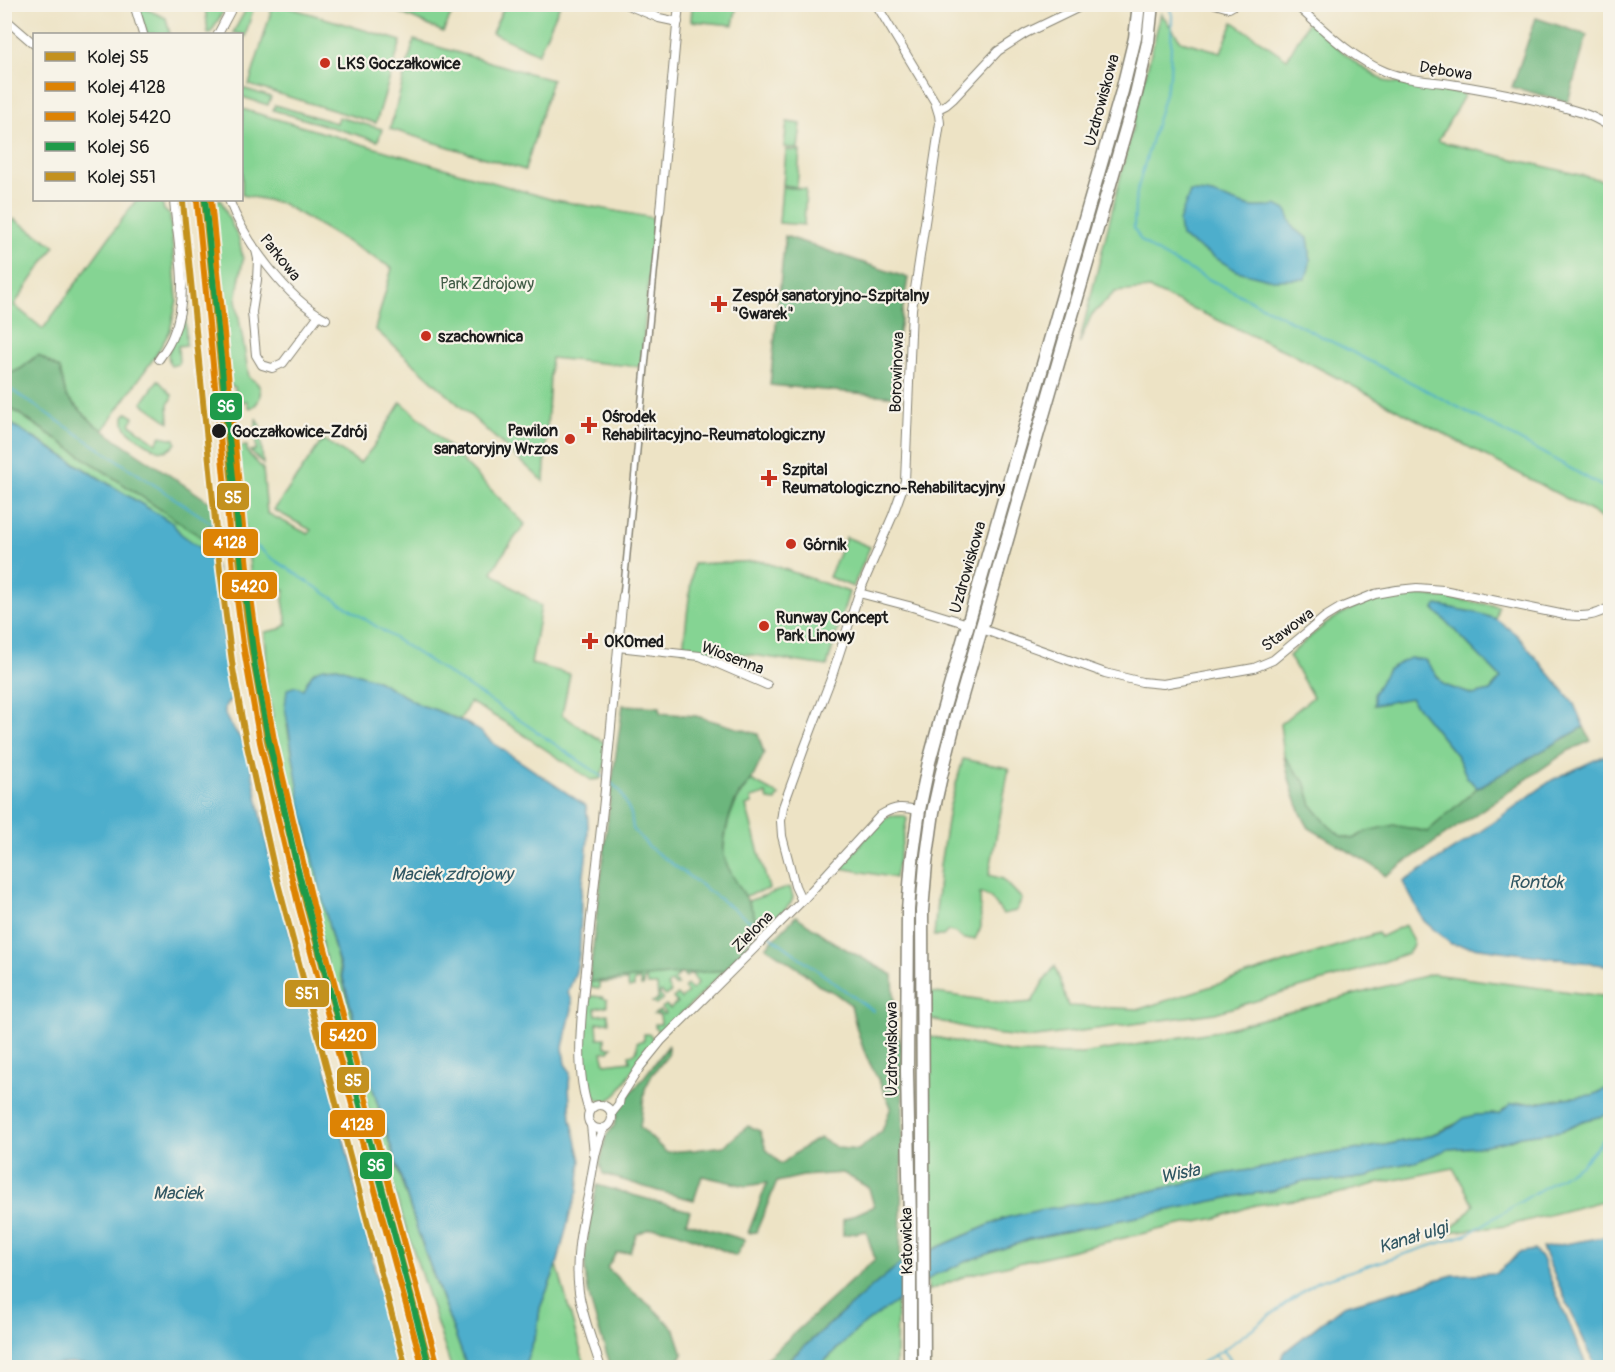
<svg xmlns="http://www.w3.org/2000/svg" width="1615" height="1372" font-family="Pangolin,sans-serif">
  <style>
    .green { fill: #85d493; stroke: #507858; stroke-width: 1.5; fill-rule: evenodd }
    .forest { fill: #6cb67d; stroke: #44694c; stroke-width: 1.5 }
    .water { fill: #4daecc; stroke: #346574; stroke-width: 1.5 }
    .lines { fill: none; stroke-linecap: round; stroke-linejoin: round }
    .stream { stroke: #4daecc; stroke-width: 2 }
    .pedestrian-casing { stroke: #848070; stroke-width: 8 }
    .minor-casing { stroke: #848070; stroke-width: 10 }
    .primary-casing { stroke: #848070; stroke-width: 15 }
    .pedestrian { stroke: #fff; stroke-width: 5 }
    .minor { stroke: #fff; stroke-width: 8 }
    .primary { stroke: #fff; stroke-width: 12 }
    .rail-1-casing { stroke: #f7f3e8; stroke-width: 10 }
    .rail-2-casing { stroke: #f7f3e8; stroke-width: 10 }
    .rail-3-casing { stroke: #f7f3e8; stroke-width: 10 }
    .rail-4-casing { stroke: #f7f3e8; stroke-width: 10 }
    .rail-5-casing { stroke: #f7f3e8; stroke-width: 10 }
    .rail-1 { stroke: #c3911e; stroke-width: 6 }
    .rail-2 { stroke: #dd8304; stroke-width: 6 }
    .rail-3 { stroke: #dd8304; stroke-width: 6 }
    .rail-4 { stroke: #1f9b4a; stroke-width: 6 }
    .rail-5 { stroke: #c3911e; stroke-width: 6 }
    .poi-dot { fill: #c8321e; stroke: #f7f3e8; stroke-width: 2 }
    .stop-dot { fill: #1c1c1c; stroke: #f7f3e8; stroke-width: 2 }
    .labels { text-anchor: middle; stroke-width: 4.5; stroke-linejoin: round; paint-order: stroke }
    .poi-label { font-size: 16px; font-weight: bold; fill: #1c1c1c; stroke: #f7f3e8; text-anchor: start }
    .street-label { font-size: 16px; fill: #1c1c1c; stroke: #f7f3e8 }
    .park-label { font-size: 16px; fill: #415c46; stroke: #f7f3e8 }
    .stop-label { font-size: 16px; font-weight: bold; fill: #1c1c1c; stroke: #f7f3e8; text-anchor: start }
    .water-label { font-size: 18px; font-style: italic; fill: #305662; stroke: #f7f3e8 }
    .line-badge { stroke: #f7f3e8; stroke-width: 2 }
    .badge-label { font-size: 16px; text-anchor: middle; font-weight: bold; fill: #fff }
  </style>
  <rect width="100%" height="100%" fill="#f7f3e8"/>
  <filter id="ink" filterUnits="userSpaceOnUse"><feTurbulence type="fractalNoise" baseFrequency=".0167" numOctaves="2"/><feDisplacementMap in="SourceGraphic" scale="12" xChannelSelector="R" yChannelSelector="G"/><feConvolveMatrix kernelMatrix="1 2 1 2 8 2 1 2 1" color-interpolation-filters="sRGB"/></filter>
  <filter id="wash" filterUnits="userSpaceOnUse"><feTurbulence type="fractalNoise" baseFrequency=".008" numOctaves="4" result="noise"/><feDisplacementMap in="SourceGraphic" scale="24" xChannelSelector="R" yChannelSelector="G"/><feGaussianBlur stdDeviation="1.35" result="paint"/><feColorMatrix in="noise" values="0 0 0 0 0 0 0 0 0 0 0 0 0 0 0 0 0 1.4 0 .05"/><feComposite in="paint" operator="in"/></filter>
  <g filter="url(#wash)">
    <rect width="100%" height="100%" fill="#ede3c5"/>
    <!-- green -->
    <g class="green">
      <path d="M249 4 259 5 258 7 254 6 245 37 242 34 233 33Z"/>
      <path d="M137 5 166 18 170 34H147Z"/>
      <path d="M205 5H227L210 34H208Z"/>
      <path d="M273 5H281L401 41 376 123 249 85Z"/>
      <path d="M383 5H456L443 32Z"/>
      <path d="M505 5H560L538 54 492 33Z"/>
      <path d="M692 5H737L733 25 691 21Z"/>
      <path d="M1161 13 1181 41 1221 52 1233 22 1287 59 1308 22 1356 63 1384 81 1465 94 1438 141 1610 182V526L1594 513 1292 354 1150 289 1115 292 1091 316 1079 344ZM1212 194C1235 202 1251 212 1276 205L1294 229Z"/>
      <path d="M414 40 552 80 525 170 390 129Z"/>
      <path d="M242 88 271 97 268 105 242 97Z"/>
      <path d="M275 105 336 123 338 117 382 129 378 141 273 110Z"/>
      <path d="M242 109 550 199 654 218 641 367 551 358 544 482 375 329 392 268 281 203 242 195Z"/>
      <path d="M787 122 801 124 798 149 784 147Z"/>
      <path d="M786 150 800 151 797 187 783 185Z"/>
      <path d="M782 187 806 189 804 225 779 223Z"/>
      <path d="M136 200H161L164 210 170 215 177 300 170 331 156 355 103 430 95 425 66 396 60 369 33 358 22 368 12 373 5 368 4 233 14 219 55 246 14 305 43 329Z"/>
      <path d="M212 200H221L229 219 239 239 243 259 236 300 249 377C251 379 255 381 257 383 264 392 259 405 250 408L248 407 247 401 241 402V408H237L235 387 231 386 230 383 227 381 215 219Z"/>
      <path d="M185 296 186 345 178 346 179 364 171 366 169 362 168 353 181 326Z"/>
      <path d="M158 380 172 395V399L168 404 169 422 142 403Z"/>
      <path d="M401 402 422 420 525 524 503 554 492 572 510 586 541 606 531 664 570 674 562 715 608 745 605 765 600 779 591 780 506 723 470 702 460 720 436 710 420 705 377 680 337 667 287 725C317 898 363 1069 419 1235 434 1280 451 1323 467 1367H451L352 1060 291 824 269 719 273 717 268 692H265L267 669 265 632 280 629 287 624 283 600 285 590 264 579H251C249 551 244 523 241 495L244 494V492L242 473H239L236 447 247 446V452L263 469 267 513 308 534 311 530 274 510 319 445 324 440 360 463 373 447Z"/>
      <path d="M4 404 204 539 215 567 207 553 181 534 171 522 5 420Z"/>
      <path d="M127 413 134 417 130 424 156 443 161 436 175 439 176 443C165 459 151 447 139 439 134 435 127 432 125 426 123 422 124 420 124 416Z"/>
      <path d="M256 418 260 426 263 464 250 451 256 450Z"/>
      <path d="M846 537 870 547 853 587 829 577Z"/>
      <path d="M761 561 849 592 827 666 732 652 722 655 683 650 693 564Z"/>
      <path d="M1401 594 1447 598 1498 606 1496 619 1477 613 1438 605 1434 609 1501 678 1490 691 1473 695 1444 685 1425 660 1374 705 1410 698 1457 756 1467 777 1477 788 1427 832 1412 828 1367 831 1353 839 1340 836 1328 825 1312 806 1306 784 1284 756 1280 724 1313 697 1289 656C1324 622 1351 602 1401 594Z"/>
      <path d="M963 759 1009 768 989 875 1003 879 1022 899 1016 911 1003 914 990 897 980 893 981 927 975 939H963L956 933 948 931 943 936H934L940 865 949 809Z"/>
      <path d="M751 780 779 795 776 801 768 800 766 794 751 798 752 804 746 806 769 889 745 896C737 883 726 869 724 854 723 849 725 844 725 839 728 815 736 799 751 780Z"/>
      <path d="M891 816H904L907 819 895 878 841 868 880 821Z"/>
      <path d="M790 887 793 897 791 903 767 928 755 918 754 914 748 901Z"/>
      <path d="M1405 925 1414 944 1408 953 1367 968 1215 1013 1029 1038 993 1034 930 1019V992L1011 1004 1032 1002 1042 984 1055 966 1068 1006 1140 1009 1378 933 1380 937Z"/>
      <path d="M725 970 665 1030 662 1032 657 1031 655 1027V1024H661L660 1015 654 1014 660 1011 664 1015 666 1013 662 1008 666 1005 670 1009 677 1003 673 998 677 995 681 999 688 993 684 988 687 985 692 990 698 983 691 973 686 977 681 973 674 980 678 985 675 986 671 982 667 986 671 992 666 996 661 992 659 994 663 999 656 1005 652 1002 658 1000 657 985H647L646 979 643 980V986H641L640 980 634 981V987L629 988 627 981 599 983V989L592 988 589 982Z"/>
      <path d="M1432 974 1610 997V1087L1593 1095 1565 1098 1544 1102 1519 1103 1504 1109 1499 1114 1476 1115 1428 1136 1385 1145 1297 1159 1270 1167 1225 1174 1134 1195 1005 1218 929 1251 928 1036 1015 1053 1082 1054 1217 1031Z"/>
      <path d="M591 996 602 997 607 1000V1006L595 1008 596 1015 608 1014 609 1022 597 1023 598 1038H605V1047H612L609 1051 602 1052 605 1064 630 1061 629 1055C637 1054 638 1049 637 1042L644 1040V1034H650L654 1041C648 1053 637 1064 630 1074 625 1081 622 1088 617 1094 578 1131 578 1008 591 996Z"/>
      <path d="M1610 1114V1199L1506 1226 1447 1232 1459 1222 1474 1205 1453 1168 1371 1185 1333 1195 1255 1205 1217 1218 1170 1227 968 1275 928 1291V1280L936 1274 946 1271 962 1263 1030 1239 1242 1195 1273 1191 1303 1181H1334L1368 1177 1388 1167 1415 1162 1449 1149 1476 1147 1507 1141 1520 1136 1561 1131 1582 1121Z"/>
      <path d="M557 1265 585 1367 524 1368 537 1331 540 1308Z"/>
      <path d="M897 1300 896 1367 818 1368 859 1328Z"/>
    </g>
    <!-- forest -->
    <g class="forest">
      <path d="M1536 18 1587 35 1568 102 1512 87Z"/>
      <path d="M785 236 908 278 898 337V397L770 385Z"/>
      <path d="M38 355 60 369 66 396 95 425 208 501 215 499 216 516 204 539 5 404V368L12 373 22 368Z"/>
      <path d="M623 705 660 707V713L696 716 758 734 764 754C760 762 756 771 752 779 749 784 744 788 740 793 731 806 722 839 724 854 727 880 768 913 752 938 745 949 734 959 725 970L589 982 612 782Z"/>
      <path d="M1584 727 1591 741 1568 751 1385 876 1379 869 1309 828C1297 809 1288 779 1284 756L1306 784 1312 806 1328 825 1341 836 1353 839 1367 831 1394 825 1427 832 1477 788Z"/>
      <path d="M796 916 835 943 893 975 895 1025 902 1047 903 1120 900 1264 872 1287 780 1367H755L776 1350 875 1259 866 1231 843 1235V1220L874 1206 869 1188 843 1173 803 1176 777 1182 756 1232 748 1233 767 1183 746 1186 702 1176 694 1200 658 1191 603 1174 600 1164 606 1136 614 1126 617 1116 616 1109 641 1081 668 1046V1055L652 1075 645 1089 640 1127 666 1152 694 1150 724 1146 748 1126 760 1131 766 1149 781 1164 807 1145 820 1138 838 1148 858 1150 882 1131 891 1107C884 1090 877 1077 868 1060 860 1043 855 1024 851 1005L833 992 818 985 802 971 766 947Z"/>
      <path d="M597 1185 690 1211 686 1222 745 1240 736 1256C717 1248 668 1224 649 1229 645 1230 640 1233 636 1235L630 1252 616 1253 607 1268 632 1291 653 1308 675 1330 683 1354 673 1367H611C601 1334 584 1294 585 1259 586 1234 592 1209 597 1185Z"/>
    </g>
    <!-- water -->
    <g class="water">
      <path d="M1190 192C1198 192 1207 192 1215 195 1238 202 1251 212 1276 205L1286 210 1294 229 1308 238C1311 254 1312 265 1305 279L1273 280 1237 271 1181 237 1179 221Z"/>
      <path d="M4 420 171 522 181 534 207 553 215 567 220 588 223 631 235 698 227 703 225 707V714L228 721 247 747 269 854 332 1089 398 1367 120 1368 70 1363 37 1367H5Z"/>
      <path d="M1437 605 1477 613 1496 619 1517 635 1573 702 1584 727 1477 788 1467 777 1457 756 1410 698 1374 705V693L1388 669 1410 658 1425 660 1444 685 1473 695 1490 691 1501 678 1434 609Z"/>
      <path d="M337 667 377 680 420 705 436 710 468 724 481 732 493 743 586 806C592 835 584 868 581 898 580 922 582 948 576 971 574 979 570 985 568 993L572 1000V1009L563 1047 565 1064 570 1071 569 1087 571 1119 581 1160 578 1191 570 1214 557 1265 540 1308 537 1331 524 1367H467L419 1235 373 1089 328 923 301 805 285 707 287 689 296 686 303 689C314 669 314 668 337 667Z"/>
      <path d="M1610 753V966L1451 944 1424 921 1403 882 1467 841 1552 780Z"/>
      <path d="M1610 1087V1114L1582 1121 1561 1131 1520 1136 1507 1141 1476 1147 1449 1149 1415 1162 1388 1167 1368 1177 1334 1181H1303L1273 1191 1242 1195 1030 1239 962 1263 946 1271 936 1274 859 1328 818 1367 780 1368 872 1287 900 1264 1005 1218 1039 1210 1134 1195 1224 1174 1269 1167 1297 1159 1385 1145 1428 1136 1452 1127 1464 1118 1476 1115 1499 1114 1511 1104 1544 1102 1565 1098 1593 1095Z"/>
      <path d="M1610 1236V1367H1596L1542 1248Z"/>
      <path d="M1534 1250 1542 1259 1587 1367H1279L1283 1353 1343 1306 1453 1275 1496 1273 1509 1263 1518 1253Z"/>
    </g>
    <g class="lines">
      <!-- stream -->
      <g class="stream">
        <path d="M1168 4 1172 15 1170 76 1138 187 1135 203 1134 228 1140 239 1152 249 1171 260C1318 335 1467 408 1610 491"/>
        <path d="M4 385 219 528"/>
        <path d="M254 544 270 557 524 723 603 777"/>
        <path d="M608 780 620 791 631 814 633 829 649 847 873 1011"/>
        <path d="M1224 1351 1233 1363"/>
        <path d="M1215 1355 1223 1368"/>
        <path d="M1193 1368 1223 1350 1316 1282 1468 1234 1582 1164 1610 1132"/>
      </g>
    </g>
  </g>
  <g filter="url(#ink)">
    <g class="lines">
      <!-- pedestrian casing -->
      <g class="pedestrian-casing">
        <path id="pedestrian" d="M623 596 660 211"/>
      </g>
      <!-- minor casing -->
      <g class="minor-casing">
        <g id="minor">
          <path d="M134 4 143 34"/>
          <path d="M625 4 659 18 678 22"/>
          <path d="M1215 4 1229 8 1236 4"/>
          <path d="M1295 4C1323 29 1351 58 1386 72 1404 79 1425 81 1444 83 1477 88 1510 94 1543 102 1567 108 1590 113 1610 127"/>
          <path d="M4 18 34 44"/>
          <path d="M218 34 234 4"/>
          <path d="M938 109 946 105 953 99 998 51 1026 33 1086 4"/>
          <path d="M229 200C244 240 287 299 326 319"/>
          <path d="M660 211 679 4"/>
          <path d="M256 250 258 259 257 280 252 312 256 355 262 365 272 368 283 363 319 315"/>
          <path d="M159 359C164 352 170 344 173 335 191 294 177 243 174 200"/>
          <path d="M859 593 909 606 968 624"/>
          <path d="M982 629 1105 673 1142 682 1163 684 1254 668 1273 660 1325 617 1340 608 1375 594 1397 590 1417 588 1443 590 1565 615C1583 617 1594 617 1610 607"/>
          <path d="M618 647 700 656 767 685"/>
          <path d="M802 901 795 886 782 836 781 821 783 807 804 749 832 676 859 593 893 515 905 481 912 309 940 123 939 115 935 102 876 4"/>
          <circle cx="600" cy="1117" r="12"/>
          <path d="M589 1111C572 1063 584 1000 588 949 593 889 602 829 607 768 613 711 617 653 623 596"/>
          <path d="M611 1114 619 1104 620 1098 640 1067 661 1041 802 901 881 815C896 806 902 807 919 810"/>
          <path d="M591 1125 594 1154"/>
          <path d="M601 1368C593 1343 583 1318 579 1292 574 1257 582 1224 589 1191 593 1169 595 1148 604 1128"/>
        </g>
      </g>
      <!-- primary casing -->
      <g class="primary-casing">
        <g id="primary">
          <path d="M910 1368V1223L907 1071 908 910 912 861 919 810 929 762 942 714 1122 91 1135 38 1139 4"/>
          <path d="M924 1368 922 911 926 863 933 812 941 776 956 716 1136 94 1148 42 1152 4"/>
        </g>
      </g>
      <!-- pedestrian -->
      <use href="#pedestrian" class="pedestrian"/>
      <!-- minor -->
      <use href="#minor" class="minor"/>
      <!-- primary -->
      <use href="#primary" class="primary"/>
      <!-- rail-1 casing -->
      <g class="rail-1-casing">
        <path id="rail-1" d="M204 200 240 568 250 643 267 741 306 906 431 1368"/>
      </g>
      <!-- rail-2 casing -->
      <g class="rail-2-casing">
        <path id="rail-2" d="M197 201 233 569 243 644 260 742 299 908 423 1368"/>
      </g>
      <!-- rail-3 casing -->
      <g class="rail-3-casing">
        <path id="rail-3" d="M211 200 247 567 257 642 274 740 313 904 438 1366"/>
      </g>
      <!-- rail-4 casing -->
      <g class="rail-4-casing">
        <path id="rail-4" d="M205 200 242 567 255 666 268 737 297 866 429 1366"/>
      </g>
      <!-- rail-5 casing -->
      <g class="rail-5-casing">
        <path id="rail-5" d="M183 202 220 570 233 669 246 741 275 872 406 1368"/>
      </g>
      <!-- rail-1 -->
      <use href="#rail-1" class="rail-1"/>
      <!-- rail-2 -->
      <use href="#rail-2" class="rail-2"/>
      <!-- rail-3 -->
      <use href="#rail-3" class="rail-3"/>
      <!-- rail-4 -->
      <use href="#rail-4" class="rail-4"/>
      <!-- rail-5 -->
      <use href="#rail-5" class="rail-5"/>
    </g>
  </g>
  <!-- markers -->
  <g class="poi-dot">
    <circle cx="325" cy="63" r="6"/>
    <path d="M716 295h6v6h6v6h-6v6h-6v-6h-6v-6h6z"/>
    <circle cx="426" cy="336" r="6"/>
    <path d="M586 416h6v6h6v6h-6v6h-6v-6h-6v-6h6z"/>
    <circle cx="570" cy="439" r="6"/>
    <path d="M766 469h6v6h6v6h-6v6h-6v-6h-6v-6h6z"/>
    <circle cx="791" cy="544" r="6"/>
    <circle cx="764" cy="626" r="6"/>
    <path d="M587 632h6v6h6v6h-6v6h-6v-6h-6v-6h6z"/>
  </g>
  <circle class="stop-dot" cx="219" cy="431" r="8"/>
  <g class="labels">
    <!-- poi labels -->
    <g class="poi-label">
      <text x="337" y="69">LKS Goczałkowice</text>
      <text x="732" y="301">Zespół sanatoryjno-Szpitalny<tspan x="732" dy="18">"Gwarek"</tspan></text>
      <text x="438" y="342">szachownica</text>
      <text x="602" y="422">Ośrodek<tspan x="602" dy="18">Rehabilitacyjno-Reumatologiczny</tspan></text>
      <text x="558" y="436" text-anchor="end">Pawilon<tspan x="558" dy="18">sanatoryjny Wrzos</tspan></text>
      <text x="782" y="475">Szpital<tspan x="782" dy="18">Reumatologiczno-Rehabilitacyjny</tspan></text>
      <text x="803" y="550">Górnik</text>
      <text x="776" y="623">Runway Concept<tspan x="776" dy="18">Park Linowy</tspan></text>
      <text x="604" y="647">OKOmed</text>
    </g>
    <!-- street labels -->
    <g class="street-label">
      <text transform="translate(1446 70) rotate(9)" y="6">Dębowa</text>
      <text transform="translate(1101 100) rotate(-75)" y="6">Uzdrowiskowa</text>
      <text transform="translate(281 257) rotate(51)" y="6">Parkowa</text>
      <text transform="translate(896 372) rotate(-88)" y="6">Borowinowa</text>
      <text transform="translate(967 567) rotate(-74)" y="6">Uzdrowiskowa</text>
      <text transform="translate(1287 629) rotate(-37)" y="6">Stawowa</text>
      <text transform="translate(733 657) rotate(21)" y="6">Wiosenna</text>
      <text transform="translate(752 931) rotate(-45)" y="6">Zielona</text>
      <text transform="translate(891 1049) rotate(-90)" y="6">Uzdrowiskowa</text>
      <text transform="translate(906 1241) rotate(-91)" y="6">Katowicka</text>
    </g>
    <!-- park labels -->
    <g class="park-label">
      <text x="487" y="289">Park Zdrojowy</text>
    </g>
    <!-- stop labels -->
    <g class="stop-label">
      <text x="232" y="437">Goczałkowice-Zdrój</text>
    </g>
    <!-- water labels -->
    <g class="water-label">
      <text x="452" y="880">Maciek zdrojowy</text>
      <text x="1536" y="888">Rontok</text>
      <text transform="translate(1180 1173) rotate(-11)" y="6">Wisła</text>
      <text x="178" y="1199">Maciek</text>
      <text transform="translate(1413 1237) rotate(-17)" y="6">Kanał ulgi</text>
    </g>
  </g>
  <g class="line-badge">
    <rect x="209" y="392" width="34" height="29" rx="6" fill="#1f9b4a"/>
    <rect x="216" y="482" width="34" height="29" rx="6" fill="#c3911e"/>
    <rect x="202" y="528" width="57" height="29" rx="6" fill="#dd8304"/>
    <rect x="221" y="571" width="57" height="29" rx="6" fill="#dd8304"/>
    <rect x="284" y="979" width="46" height="29" rx="6" fill="#c3911e"/>
    <rect x="320" y="1021" width="57" height="29" rx="6" fill="#dd8304"/>
    <rect x="336" y="1066" width="34" height="28" rx="6" fill="#c3911e"/>
    <rect x="329" y="1109" width="57" height="29" rx="6" fill="#dd8304"/>
    <rect x="359" y="1151" width="34" height="29" rx="6" fill="#1f9b4a"/>
  </g>
  <g class="badge-label">
    <text x="226" y="412">S6</text>
    <text x="233" y="503">S5</text>
    <text x="230" y="548">4128</text>
    <text x="250" y="592">5420</text>
    <text x="307" y="999">S51</text>
    <text x="348" y="1041">5420</text>
    <text x="353" y="1086">S5</text>
    <text x="357" y="1130">4128</text>
    <text x="376" y="1171">S6</text>
  </g>
  <!-- margin -->
  <rect width="1615" height="1372" fill="none" stroke="#f7f3e8" stroke-width="24"/>
  <!-- legend -->
  <rect x="33" y="33" width="210" height="168" fill="#f7f3e8" stroke="#9f9d96" stroke-width="1.5"/>
  <rect x="45" y="52" width="30" height="9" fill="#c3911e" stroke="#9f9d96" stroke-width="1.5"/>
  <text x="87" y="63" font-size="18" fill="#1c1c1c">Kolej S5</text>
  <rect x="45" y="82" width="30" height="9" fill="#dd8304" stroke="#9f9d96" stroke-width="1.5"/>
  <text x="87" y="93" font-size="18" fill="#1c1c1c">Kolej 4128</text>
  <rect x="45" y="112" width="30" height="9" fill="#dd8304" stroke="#9f9d96" stroke-width="1.5"/>
  <text x="87" y="123" font-size="18" fill="#1c1c1c">Kolej 5420</text>
  <rect x="45" y="142" width="30" height="9" fill="#1f9b4a" stroke="#9f9d96" stroke-width="1.5"/>
  <text x="87" y="153" font-size="18" fill="#1c1c1c">Kolej S6</text>
  <rect x="45" y="172" width="30" height="9" fill="#c3911e" stroke="#9f9d96" stroke-width="1.5"/>
  <text x="87" y="183" font-size="18" fill="#1c1c1c">Kolej S51</text>
</svg>
